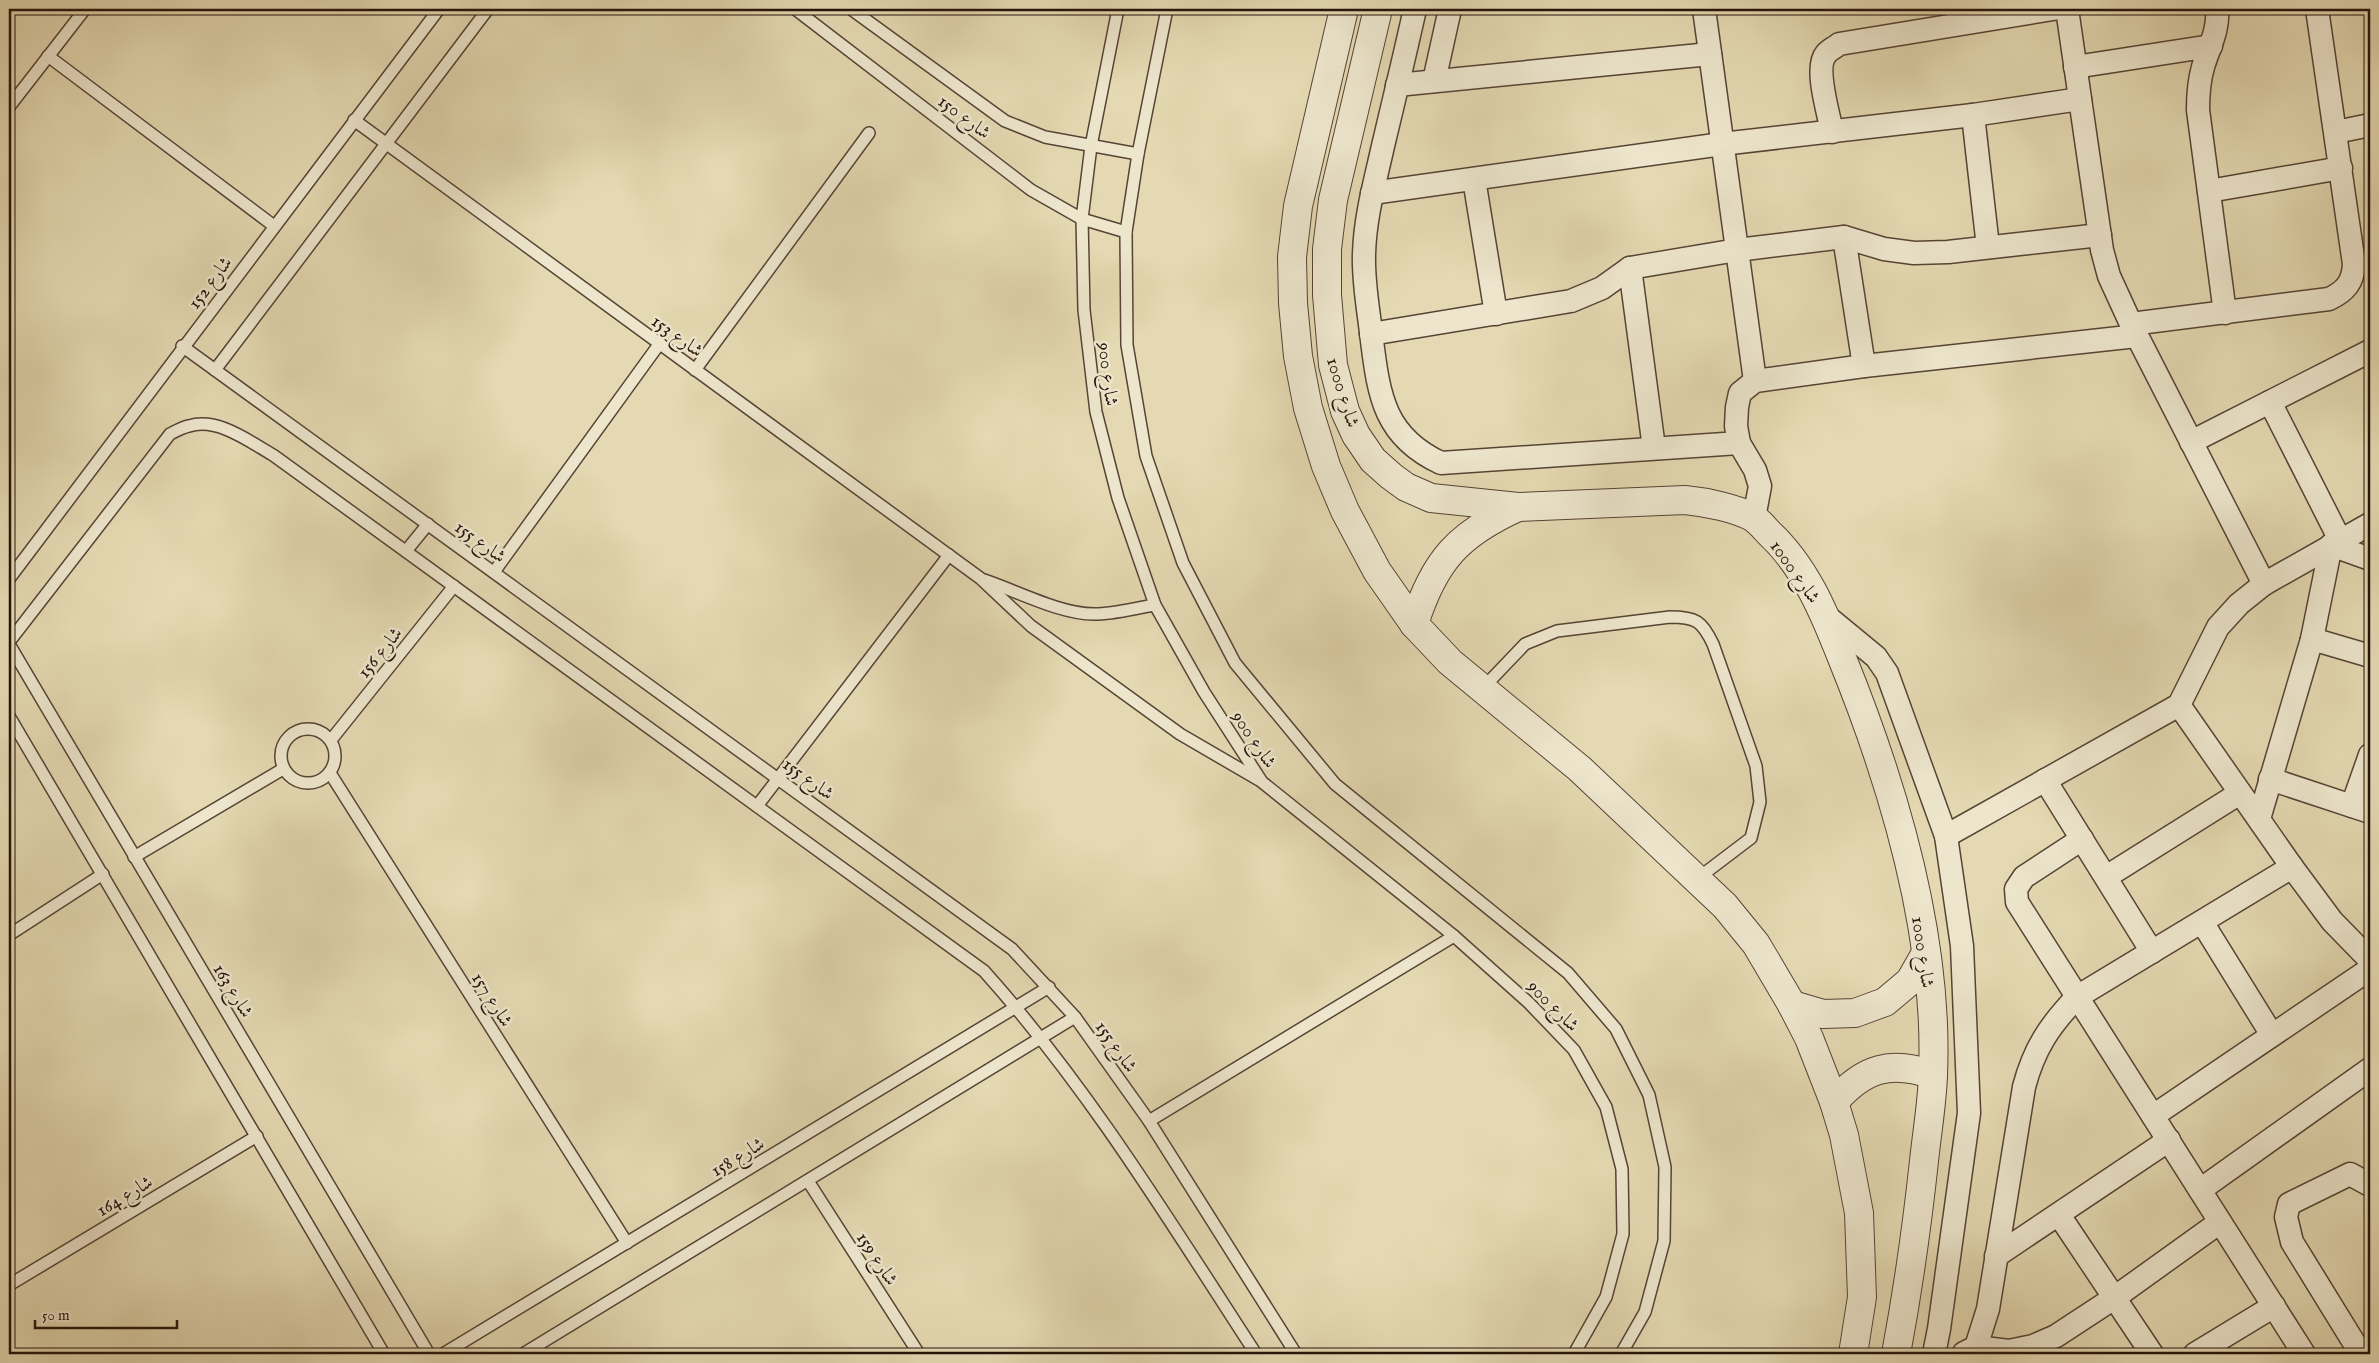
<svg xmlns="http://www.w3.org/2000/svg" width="2379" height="1363" font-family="'IM FELL English',Amiri,serif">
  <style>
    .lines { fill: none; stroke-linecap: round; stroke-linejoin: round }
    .service-casing { stroke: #564435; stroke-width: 14 }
    .minor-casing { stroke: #564435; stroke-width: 25 }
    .tertiary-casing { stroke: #564435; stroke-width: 30 }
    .service { stroke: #ede6cd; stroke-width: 11 }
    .minor { stroke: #ede6cd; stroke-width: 22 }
    .tertiary { stroke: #ede6cd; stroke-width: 28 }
    .labels { text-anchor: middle; stroke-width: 5; stroke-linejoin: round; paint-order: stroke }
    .street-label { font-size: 19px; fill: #26130b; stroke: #ede6cd }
  </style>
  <rect width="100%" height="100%" fill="#e4d9b2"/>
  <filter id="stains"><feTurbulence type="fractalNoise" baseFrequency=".004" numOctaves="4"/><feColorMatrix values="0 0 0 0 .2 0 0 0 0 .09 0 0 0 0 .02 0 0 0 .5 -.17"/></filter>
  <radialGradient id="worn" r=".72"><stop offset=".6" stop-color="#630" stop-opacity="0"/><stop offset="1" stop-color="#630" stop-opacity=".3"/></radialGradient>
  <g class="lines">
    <!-- service casing -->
    <g class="service-casing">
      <g id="service">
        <path d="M795 9 1031 190 1082 219 1126 232"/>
        <path d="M851 9 1005 121 1045 137 1138 154"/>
        <path d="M1118 9 1091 146 1082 219 1084 310 1096 412 1118 498 1155 605 1204 692 1262 782 1454 936 1529 1003 1574 1050 1606 1107 1622 1169 1623 1234 1606 1297 1574 1354"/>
        <path d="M1167 9 1138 154 1126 232 1127 345 1146 456 1183 563 1235 663 1335 784 1568 973 1616 1029 1649 1095 1665 1167 1664 1241 1645 1312 1621 1354"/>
        <path d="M48 56 274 226"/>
        <path d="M9 107 85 9"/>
        <path d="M354 120 980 578 1031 626 1180 734 1259 780"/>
        <path d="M182 346 1012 949 1075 1017 1149 1121 1296 1354"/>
        <path d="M215 370 488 9"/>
        <path d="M695 370 869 133"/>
        <path d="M406 551 428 524"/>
        <path d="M494 572 660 343"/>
        <path d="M9 579 439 9"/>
        <path d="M984 580C1017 591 1060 614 1094 614 1115 614 1135 608 1155 605"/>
        <path d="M9 642 170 434C176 431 183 427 189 426 218 417 250 442 273 455L984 971C1089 1088 1170 1222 1256 1354"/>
        <path d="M9 644 429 1354"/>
        <path d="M1483 688 1525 644 1557 631 1670 617C1696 617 1702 621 1713 644L1756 766 1760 802 1751 838 1697 879"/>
        <path d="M9 716 384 1354"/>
        <circle cx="308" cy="756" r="27"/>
        <path d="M331 740 454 586"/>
        <path d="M330 773 627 1243"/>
        <path d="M757 806 949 555"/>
        <path d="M134 857 283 769"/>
        <path d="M9 935 103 874"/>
        <path d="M1149 1121 1454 936"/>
        <path d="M808 1181 919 1354"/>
        <path d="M9 1285 257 1136"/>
        <path d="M443 1354 1049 987"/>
        <path d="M523 1354 1075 1017"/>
      </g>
    </g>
    <!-- minor casing -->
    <g class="minor-casing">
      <g id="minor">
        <path d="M1415 9C1405 54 1394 100 1383 146 1375 182 1365 217 1364 254 1363 284 1369 312 1372 341 1379 397 1385 437 1441 463L1739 443"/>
        <path d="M1704 9 1755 381"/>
        <path d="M2067 9 2102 250 2109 276 2131 324 2264 584"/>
        <path d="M2217 9C2219 30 2209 47 2203 67 2199 81 2198 96 2198 110L2225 313"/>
        <path d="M2075 67 2211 46"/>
        <path d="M1434 81 1450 9"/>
        <path d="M1397 85 1710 54"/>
        <path d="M1973 115 1988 247"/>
        <path d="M1832 132C1829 114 1814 68 1826 54 1829 50 1836 47 1839 44L2053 9"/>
        <path d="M2336 132 2370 125"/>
        <path d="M1474 179 1496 314"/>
        <path d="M2209 191 2341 168"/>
        <path d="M1372 193 1722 144 1973 115 2080 99"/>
        <path d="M1844 237 1864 366"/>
        <path d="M1630 268 1654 448"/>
        <path d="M2131 324 2329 299C2346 291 2353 282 2354 264L2317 9"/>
        <path d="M1371 334 1571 301 1602 288 1630 268 1737 250 1844 237 1884 249 1914 253 1948 252 2100 235"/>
        <path d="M2270 402 2340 540"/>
        <path d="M2191 442 2370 351"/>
        <path d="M1754 518 1760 486 1755 470 1739 443 1736 426 1737 407 1740 393 1755 381 1864 366 2137 336"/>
        <path d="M1825 615 1876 657 1887 673 1946 836 1962 946 1969 1113 1939 1329 1934 1354"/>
        <path d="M2312 639 2370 656"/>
        <path d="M2179 705 2292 867 2332 921 2370 960"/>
        <path d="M2270 779 2370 812"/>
        <path d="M2045 780 2152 952"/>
        <path d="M2352 806 2370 755"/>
        <path d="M2259 819 2312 639 2331 545 2370 559"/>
        <path d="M1946 836 2179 705 2218 627 2239 604 2264 584 2370 524"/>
        <path d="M2082 839 2024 877 2016 889 2017 902 2304 1354"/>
        <path d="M2106 877 2240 793"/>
        <path d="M2202 922 2272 1035"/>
        <path d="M2153 1116 2370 969"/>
        <path d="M2200 1190 2370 1069"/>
        <path d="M2059 1215 2152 1354"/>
        <path d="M1996 1256 2169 1140"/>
        <path d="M1976 1347 1988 1309 2024 1087C2034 1049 2049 1026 2077 997L2292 867"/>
        <path d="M1964 1353 1976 1347 2009 1351 2033 1346 2056 1336 2114 1298 2220 1222"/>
        <path d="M2195 1354 2274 1306"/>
        <path d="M2361 1354 2292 1242 2286 1217 2289 1204 2350 1174 2370 1185"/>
      </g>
    </g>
    <!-- tertiary casing -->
    <g class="tertiary-casing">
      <g id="tertiary">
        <path d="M1344 9 1298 206 1292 257 1293 303 1298 356 1308 408 1326 466 1345 511 1377 571 1414 624 1450 662 1580 769 1725 906 1756 944 1792 1005 1809 1038 1834 1102 1844 1135 1859 1213 1862 1297 1853 1354"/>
        <path d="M1378 9 1333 200 1327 249V295L1333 365 1345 411 1356 435 1373 460 1391 476 1406 487 1431 498 1518 507 1685 500C1705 502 1736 508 1754 518 1759 522 1764 527 1768 532 1805 566 1824 612 1842 658 1894 786 1939 935 1933 1075 1932 1104 1927 1132 1924 1161 1917 1226 1908 1290 1896 1354"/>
        <path d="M1414 624C1434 561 1458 534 1518 507"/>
        <path d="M1792 1005 1823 1014 1855 1013 1885 1002 1910 981 1926 953"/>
        <path d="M1834 1102C1864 1068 1890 1060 1933 1075"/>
      </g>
    </g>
    <!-- service -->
    <use href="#service" class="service"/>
    <!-- minor -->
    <use href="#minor" class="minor"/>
    <!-- tertiary -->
    <use href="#tertiary" class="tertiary"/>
  </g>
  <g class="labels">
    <!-- street labels -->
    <g class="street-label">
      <text transform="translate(965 116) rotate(37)" y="7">شارع 150</text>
      <text transform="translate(209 282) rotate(-53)" y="7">شارع 152</text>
      <text transform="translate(678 335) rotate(36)" y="7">شارع 153</text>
      <text transform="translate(1109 374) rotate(83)" y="7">شارع 900</text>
      <text transform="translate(1344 392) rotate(73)" y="7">شارع 1000</text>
      <text transform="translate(481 541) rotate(36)" y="7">شارع 155</text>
      <text transform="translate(1796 571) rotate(55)" y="7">شارع 1000</text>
      <text transform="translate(379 652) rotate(-51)" y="7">شارع 156</text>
      <text transform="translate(1255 739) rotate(56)" y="7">شارع 900</text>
      <text transform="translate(809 778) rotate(36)" y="7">شارع 155</text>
      <text transform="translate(1924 952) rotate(82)" y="7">شارع 1000</text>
      <text transform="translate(234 990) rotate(59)" y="7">شارع 163</text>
      <text transform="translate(493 999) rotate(58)" y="7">شارع 157</text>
      <text transform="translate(1554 1005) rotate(45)" y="7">شارع 900</text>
      <text transform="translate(1117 1046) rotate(55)" y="7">شارع 155</text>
      <text transform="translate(737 1156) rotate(-31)" y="7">شارع 158</text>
      <text transform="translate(124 1195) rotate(-31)" y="7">شارع 164</text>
      <text transform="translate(878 1258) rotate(57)" y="7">شارع 159</text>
    </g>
  </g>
  <!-- margin -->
  <rect width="2379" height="1363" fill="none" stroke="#e4d9b2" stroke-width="30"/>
  <rect x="10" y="10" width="2359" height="1343" fill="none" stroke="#26130b" stroke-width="2.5"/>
  <rect x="15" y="15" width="2349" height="1333" fill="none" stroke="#26130b"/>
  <!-- scale -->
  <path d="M35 1320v8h142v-8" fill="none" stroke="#26130b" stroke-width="2.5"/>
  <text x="42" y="1320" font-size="15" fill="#26130b" stroke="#ede6cd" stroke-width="4" paint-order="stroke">50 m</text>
  <rect width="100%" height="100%" filter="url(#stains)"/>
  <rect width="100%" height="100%" fill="url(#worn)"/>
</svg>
